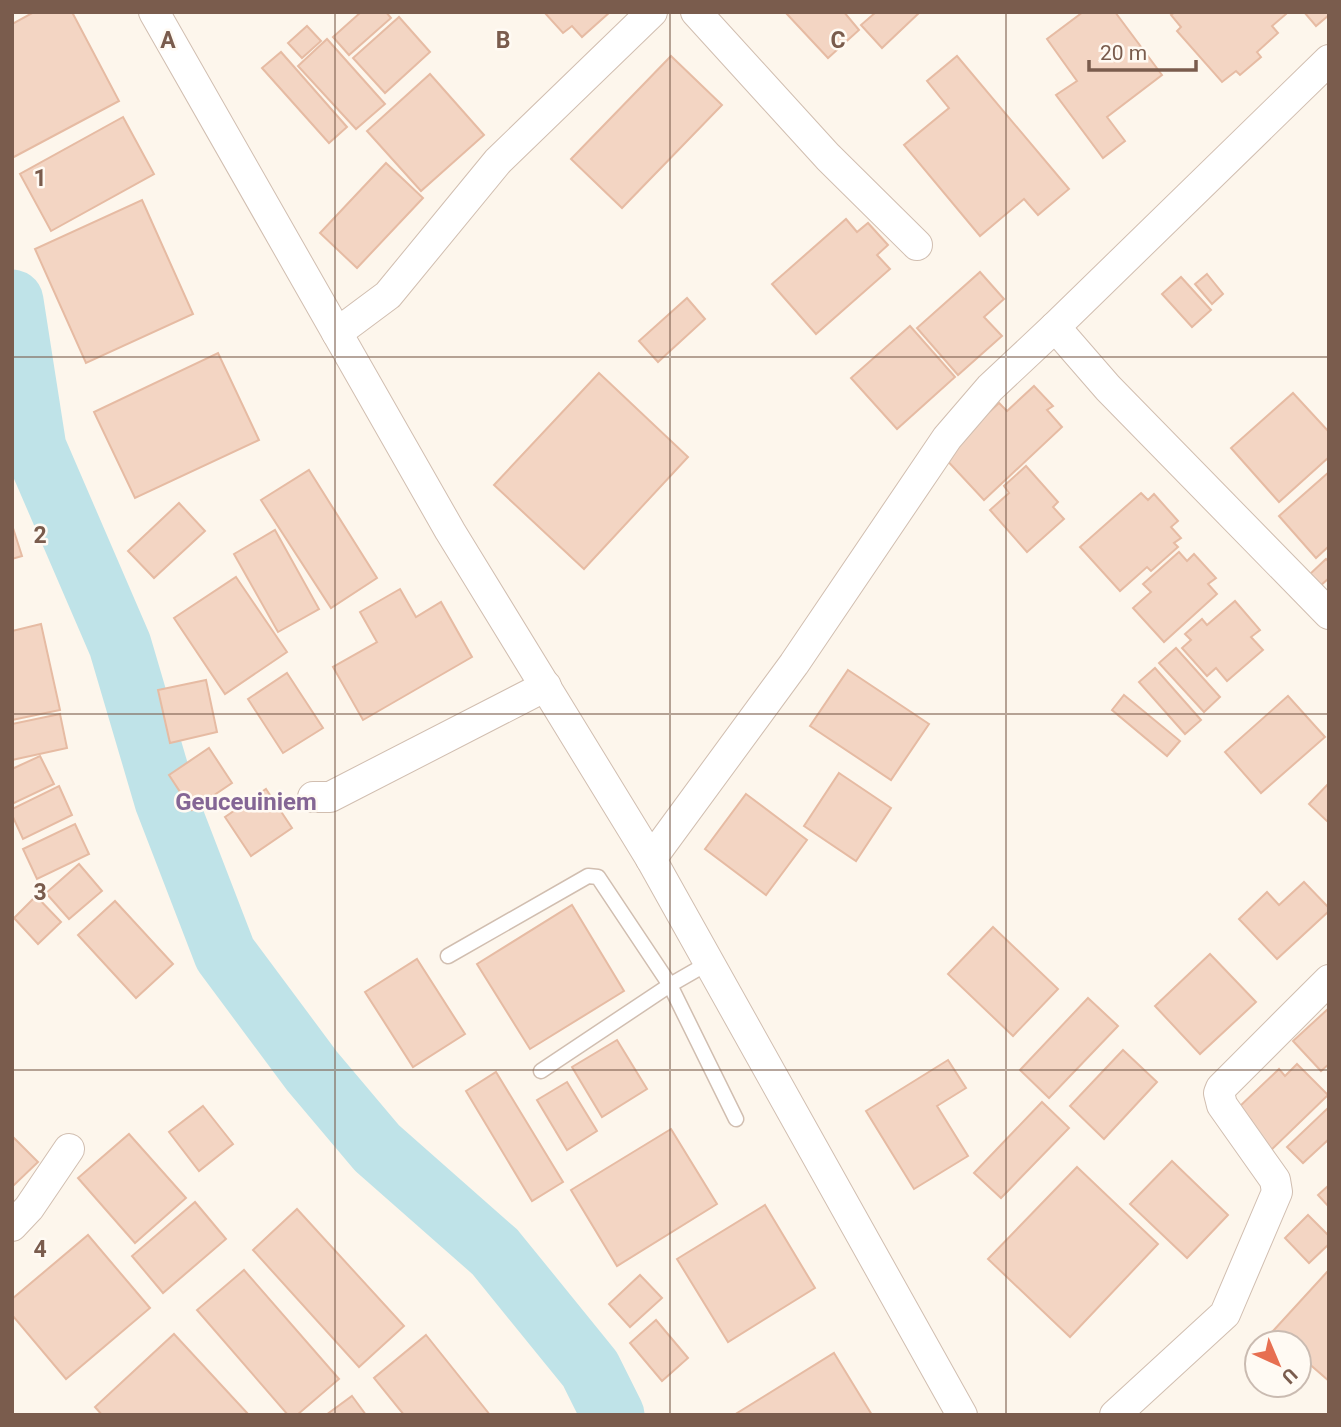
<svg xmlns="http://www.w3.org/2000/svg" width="1341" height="1427" font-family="Roboto,sans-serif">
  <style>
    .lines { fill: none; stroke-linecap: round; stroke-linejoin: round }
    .river { stroke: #bfe3e8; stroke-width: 63 }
    .building { fill: #f3d5c3; stroke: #e6bba3; stroke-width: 2 }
    .service-casing { stroke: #d1beb0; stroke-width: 17 }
    .minor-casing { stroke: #d1beb0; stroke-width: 32 }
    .service { stroke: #fff; stroke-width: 14 }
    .minor { stroke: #fff; stroke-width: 30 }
    .grid { fill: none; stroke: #7a5c4d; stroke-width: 2; stroke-opacity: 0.55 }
    .labels { text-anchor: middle; stroke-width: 5; stroke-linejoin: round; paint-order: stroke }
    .quarter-label { font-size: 24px; font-weight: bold; fill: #846695; stroke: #fffaf3 }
    .grid-label { font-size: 23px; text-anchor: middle; font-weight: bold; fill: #7a5c4d; stroke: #fffaf3; stroke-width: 5; stroke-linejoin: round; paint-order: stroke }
  </style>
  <rect width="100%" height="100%" fill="#fdf6ec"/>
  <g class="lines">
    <!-- river -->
    <path class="river" d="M12 301 35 448 120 645 166 801 225 954 312 1071 377 1148 495 1252 590 1369 613 1415"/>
  </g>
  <!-- building -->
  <g class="building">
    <path d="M34 12H72L119 101 12 158V24Z"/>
    <path d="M361 12H386L391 18 349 55 333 37Z"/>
    <path d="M544 12H610L582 37 572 26 563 33Z"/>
    <path d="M785 12H844L859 30 828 58Z"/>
    <path d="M876 12H920L882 48 861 25Z"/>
    <path d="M1083 12H1115L1162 75 1107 117 1125 141 1103 158 1056 95 1077 81 1047 39Z"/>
    <path d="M1175 12H1285L1286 14 1272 26 1278 33 1257 52 1261 57 1240 75 1236 71 1222 82 1177 31 1181 27 1171 15Z"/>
    <path d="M1304 12H1329V15L1316 26Z"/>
    <path d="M399 17 430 52 385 93 353 58Z"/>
    <path d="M307 26 321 41 302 58 288 43Z"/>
    <path d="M327 39 385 104 356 129 298 66Z"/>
    <path d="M281 52 347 127 329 143 262 68Z"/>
    <path d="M671 56 722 105 622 208 571 159Z"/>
    <path d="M957 56 1069 189 1038 215 1024 199 980 236 904 145 949 108 927 81Z"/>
    <path d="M430 74 484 135 421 191 367 131Z"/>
    <path d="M123 117 154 174 51 231 20 174Z"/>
    <path d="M386 163 423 198 357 268 320 233Z"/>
    <path d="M142 200 193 314 86 363 35 249Z"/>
    <path d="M846 219 857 232 868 223 888 245 877 255 890 269 816 334 772 284Z"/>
    <path d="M980 272 1004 299 984 317 1002 336 958 375 917 328Z"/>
    <path d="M1207 274 1223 294 1212 304 1195 284Z"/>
    <path d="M1181 277 1211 310 1192 327 1162 294Z"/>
    <path d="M687 298 705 319 658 362 639 341Z"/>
    <path d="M910 326 955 377 897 429 851 378Z"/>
    <path d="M218 353 259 440 135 498 94 412Z"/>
    <path d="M599 373 688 457 584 569 494 485Z"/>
    <path d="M1034 386 1053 406 1047 410 1062 427 984 500 942 455 999 403 1007 411Z"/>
    <path d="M1293 393 1329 432V457L1279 502 1231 448Z"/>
    <path d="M1026 466 1058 502 1053 507 1064 519 1027 552 990 510 1009 493 1004 486Z"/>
    <path d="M309 470 377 578 331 608 261 500Z"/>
    <path d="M1329 472V546L1316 558 1279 516Z"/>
    <path d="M1141 493 1148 500 1154 494 1178 521 1171 527 1181 538 1174 543 1178 547 1151 571 1147 567 1120 591 1080 547Z"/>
    <path d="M179 503 205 531 154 578 128 551Z"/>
    <path d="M12 525 22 556 12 559Z"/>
    <path d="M275 530 319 609 278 632 234 554Z"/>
    <path d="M1179 552 1187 561 1194 554 1216 578 1208 584 1217 594 1164 642 1133 608 1151 592 1143 584Z"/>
    <path d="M1326 559 1329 562V578L1320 586 1310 574Z"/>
    <path d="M236 577 287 652 225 694 174 618Z"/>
    <path d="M400 589 416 617 441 602 472 657 363 720 333 667 377 642 360 612Z"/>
    <path d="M1235 601 1260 630 1251 637 1263 650 1227 681 1216 668 1207 676 1182 648 1191 640 1185 634 1202 619 1207 625Z"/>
    <path d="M41 624 60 710 12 720V631Z"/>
    <path d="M1176 648 1220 697 1204 712 1159 663Z"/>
    <path d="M1155 668 1201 720 1185 734 1139 682Z"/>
    <path d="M848 670 929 724 891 780 810 726Z"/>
    <path d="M287 673 323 728 283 753 248 699Z"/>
    <path d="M206 680 217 732 170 743 158 690Z"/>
    <path d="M1124 695 1180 741 1167 756 1112 710Z"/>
    <path d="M1288 696 1325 737 1261 793 1225 752Z"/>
    <path d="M60 714 67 748 12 760V724Z"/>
    <path d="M209 748 232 783 192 810 169 775Z"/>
    <path d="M40 756 54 784 12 804V769Z"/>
    <path d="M839 773 891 808 856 861 804 826Z"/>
    <path d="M1329 783V823L1309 804Z"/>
    <path d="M59 786 72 815 23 839 12 815V809Z"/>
    <path d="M266 789 292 828 251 856 225 817Z"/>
    <path d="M746 794 807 840 766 895 705 849Z"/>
    <path d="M75 824 89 854 37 879 23 849Z"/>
    <path d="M79 864 102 891 69 919 46 893Z"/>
    <path d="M1304 882 1329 908V911L1277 959 1239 919 1267 892 1279 905Z"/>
    <path d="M36 896 61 922 38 944 14 918Z"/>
    <path d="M115 901 173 964 136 998 78 935Z"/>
    <path d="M572 905 624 991 530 1049 477 964Z"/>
    <path d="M993 927 1058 989 1013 1036 948 974Z"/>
    <path d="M1210 954 1256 1002 1200 1054 1155 1006Z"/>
    <path d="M417 959 465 1034 413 1067 365 992Z"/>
    <path d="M1088 998 1118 1026 1049 1098 1020 1070Z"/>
    <path d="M1329 1008V1064L1321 1071 1293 1041Z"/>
    <path d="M617 1040 647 1089 602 1117 572 1067Z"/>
    <path d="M1123 1050 1157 1082 1104 1139 1070 1106Z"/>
    <path d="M948 1060 966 1088 937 1106 968 1156 914 1189 866 1111Z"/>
    <path d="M1297 1064 1328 1095 1267 1154 1242 1128 1251 1120 1239 1107 1279 1069 1285 1076Z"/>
    <path d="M496 1072 563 1182 532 1201 466 1091Z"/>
    <path d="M567 1082 597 1131 567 1150 537 1100Z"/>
    <path d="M1042 1102 1069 1128 1001 1198 974 1173Z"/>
    <path d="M203 1106 233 1144 199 1171 169 1132Z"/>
    <path d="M1329 1107V1139L1303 1163 1287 1147Z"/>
    <path d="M671 1129 717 1204 617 1266 571 1190Z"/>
    <path d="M129 1134 186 1198 135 1243 78 1178Z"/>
    <path d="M12 1136 38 1162 12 1187Z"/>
    <path d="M1172 1161 1228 1215 1187 1258 1130 1204Z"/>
    <path d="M1077 1167 1158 1244 1070 1337 988 1259Z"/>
    <path d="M1329 1185V1207L1318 1195Z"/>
    <path d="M195 1202 226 1239 163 1293 132 1256Z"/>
    <path d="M765 1205 815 1288 728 1342 677 1259Z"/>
    <path d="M297 1209 404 1326 359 1367 253 1250Z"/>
    <path d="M1308 1215 1329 1236V1244L1309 1263 1285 1238Z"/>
    <path d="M88 1235 150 1308 66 1379 12 1315V1299Z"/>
    <path d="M244 1270 339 1379 297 1415H288L197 1310Z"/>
    <path d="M1327 1272 1329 1273V1381L1299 1355V1343H1286L1273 1331Z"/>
    <path d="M640 1275 662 1298 630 1327 609 1304Z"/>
    <path d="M656 1320 688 1358 662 1381 630 1343Z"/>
    <path d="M174 1334 249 1415H102L95 1407Z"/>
    <path d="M426 1335 490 1415H404L374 1378Z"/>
    <path d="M834 1353 872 1415H734Z"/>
    <path d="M352 1396 366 1415H326Z"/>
  </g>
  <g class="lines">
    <!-- service casing -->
    <g class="service-casing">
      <g id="service">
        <path d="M448 956 588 876 598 877 670 985 736 1119"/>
        <path d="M541 1071 670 985 710 962"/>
      </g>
    </g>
    <!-- minor casing -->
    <g class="minor-casing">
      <g id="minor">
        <path d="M154 12 450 531 651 859 962 1415"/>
        <path d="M696 12 828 157 917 245"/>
        <path d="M1055 327 1329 60"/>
        <path d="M337 333 388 295 498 161 652 12"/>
        <path d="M313 797H330L546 686"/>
        <path d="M651 859 794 664 947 438 990 388 1055 327 1108 388 1329 614"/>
        <path d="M12 1226 29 1208 69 1149"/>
        <path d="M1115 1415 1225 1314 1277 1192 1275 1180 1222 1105 1219 1093 1221 1088 1329 980"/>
      </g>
    </g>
    <!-- service -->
    <use href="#service" class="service"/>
    <!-- minor -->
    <use href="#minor" class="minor"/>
  </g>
  <!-- grid -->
  <path class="grid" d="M335 12V1415M670 12V1415M1006 12V1415M12 357H1329M12 714H1329M12 1070H1329"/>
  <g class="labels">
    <!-- quarter labels -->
    <g class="quarter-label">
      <text x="246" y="810">Geuceuiniem</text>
    </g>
  </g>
  <g class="grid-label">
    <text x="168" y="48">A</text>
    <text x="503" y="48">B</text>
    <text x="838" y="48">C</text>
    <text x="40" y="186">1</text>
    <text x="40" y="543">2</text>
    <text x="40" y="900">3</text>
    <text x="40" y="1257">4</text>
  </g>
  <!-- border -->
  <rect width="1341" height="1427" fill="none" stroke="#7a5c4d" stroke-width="28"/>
  <!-- north arrow -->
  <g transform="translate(1278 1364) rotate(136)"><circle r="33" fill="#fffaf3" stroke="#cabbb1" stroke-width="2"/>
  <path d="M0-5L12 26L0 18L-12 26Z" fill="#e76f51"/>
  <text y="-10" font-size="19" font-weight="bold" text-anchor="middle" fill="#7a5c4d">U</text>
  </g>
  <!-- scale -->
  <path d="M1089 60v10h107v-10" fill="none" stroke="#7a5c4d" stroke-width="3.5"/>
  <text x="1100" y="60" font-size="21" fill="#7a5c4d" stroke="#fffaf3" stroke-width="5" paint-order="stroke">20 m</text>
</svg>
